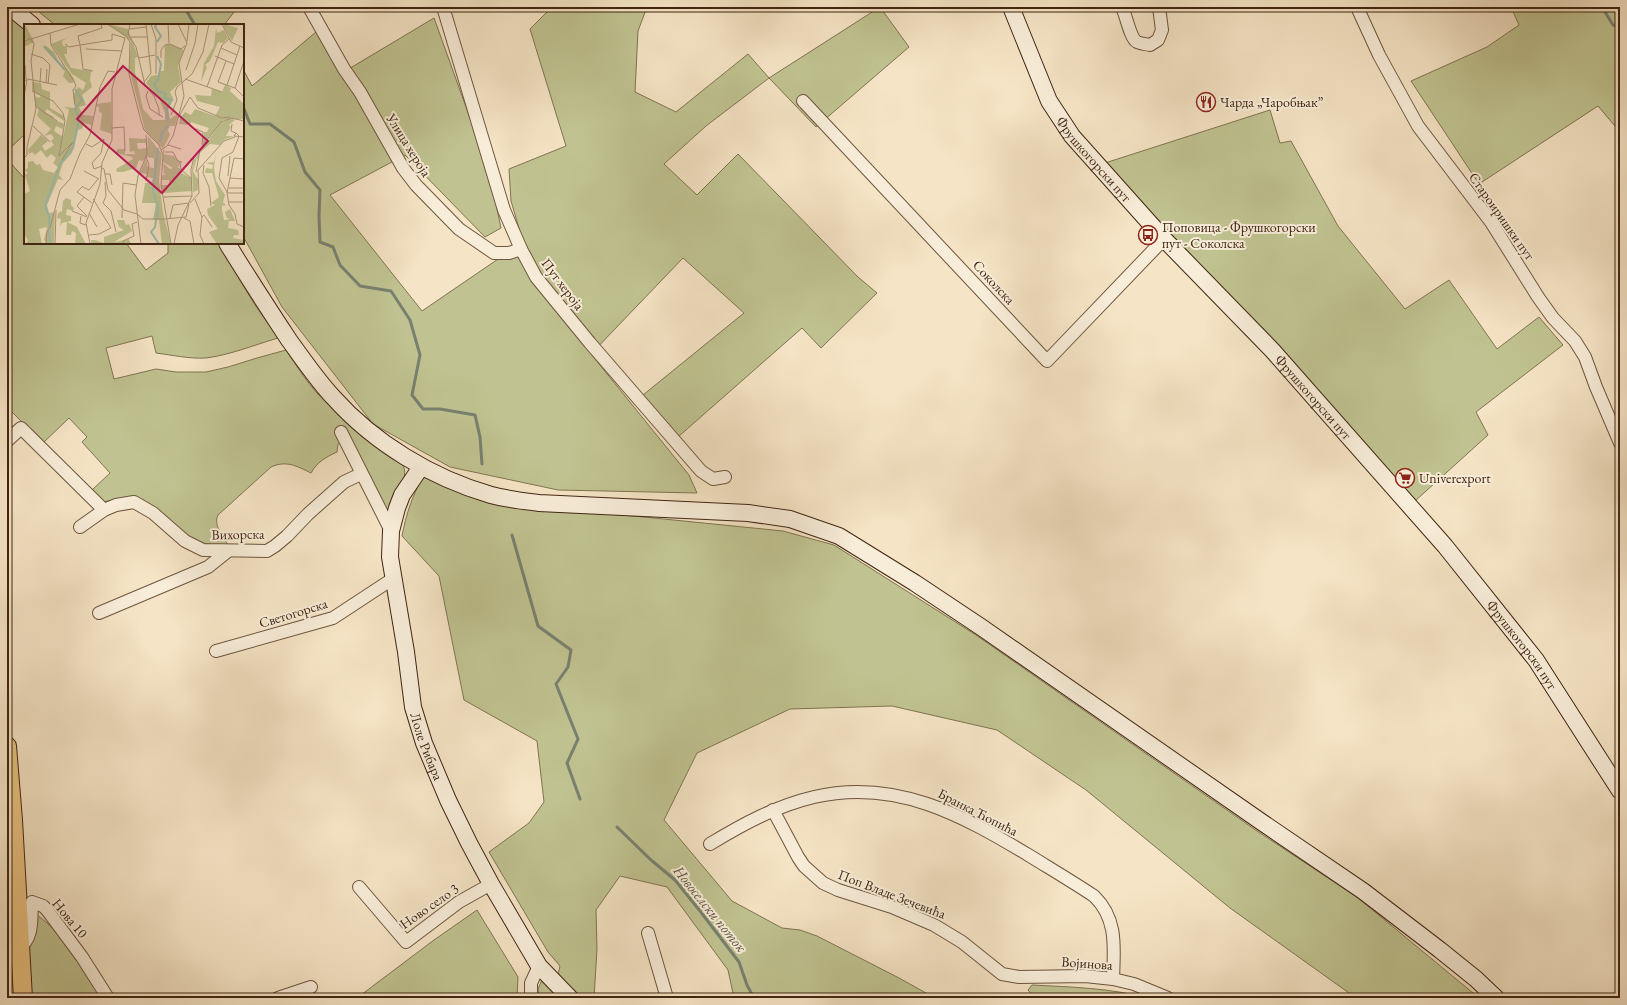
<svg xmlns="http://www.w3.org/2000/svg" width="1627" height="1005" font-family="'EB Garamond',serif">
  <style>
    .green { fill: #c0c391; stroke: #807451 }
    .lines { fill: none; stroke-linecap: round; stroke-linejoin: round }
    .stream { stroke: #788170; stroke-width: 3 }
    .street-casing { stroke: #6e553e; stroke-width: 14 }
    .secondary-casing { stroke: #412511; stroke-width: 18 }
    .primary-casing { stroke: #412511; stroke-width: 20 }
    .street { stroke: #f8edd9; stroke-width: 12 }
    .secondary { stroke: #f8edd9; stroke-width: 16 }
    .primary { stroke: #eac282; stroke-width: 18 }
    .labels { text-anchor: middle; stroke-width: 4; stroke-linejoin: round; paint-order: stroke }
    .poi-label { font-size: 14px; fill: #412511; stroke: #f8edd9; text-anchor: start }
    .street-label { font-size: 14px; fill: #412511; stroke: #f8edd9 }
    .water-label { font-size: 15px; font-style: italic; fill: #5d5340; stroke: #f8edd9 }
    .inset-river { fill: none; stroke: #9dbfaf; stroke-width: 2 }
    .inset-road { fill: none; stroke: #ad987d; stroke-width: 1 }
    .view { fill: #c2185b; fill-opacity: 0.15; stroke: #c2185b; stroke-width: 2 }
    .inset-edge { fill: none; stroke: #412511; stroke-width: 2 }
  </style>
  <rect width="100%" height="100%" fill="#f5e4c5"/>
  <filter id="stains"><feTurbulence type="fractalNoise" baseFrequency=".005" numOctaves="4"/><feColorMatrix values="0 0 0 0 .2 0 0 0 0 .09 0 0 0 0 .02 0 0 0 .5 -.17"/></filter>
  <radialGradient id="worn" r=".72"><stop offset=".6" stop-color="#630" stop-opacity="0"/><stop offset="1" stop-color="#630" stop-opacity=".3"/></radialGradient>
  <!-- green -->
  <g class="green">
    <path d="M33 7H238L224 25H55Z"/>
    <path d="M552 7H647L638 31 635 92 676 112 748 54 769 78 880 7 909 47 816 127 769 78 706 126 664 164 697 195 738 154 858 277 877 293 821 348 802 328 678 437 643 395 744 313 683 258 591 354 689 475 697 493 558 490 450 467 373 424 282 307 243 236V69L252 86 323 26 347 70 434 18 489 171 501 228 485 237 405 155 330 195 422 311 523 242 511 201 509 169 566 146 530 29Z"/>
    <path d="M1511 7H1620V132L1598 106 1479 184 1411 81 1487 47 1519 25Z"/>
    <path d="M7 13 25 27V134L7 151Z"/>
    <path d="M1270 110 1280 143 1291 141 1338 226 1405 309 1449 280 1497 349 1539 317 1563 345 1476 412 1488 435 1415 501 1279 348 1173 236 1105 163Z"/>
    <path d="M7 159 25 179V243H126L146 270 168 253V243H218L253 302 278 338C254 345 230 355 206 358 189 359 172 355 156 353L152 336 106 348 114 379 156 369 176 372H206L228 367 257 358 286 350C298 368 311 389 327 403 335 411 344 419 353 425 366 435 397 453 404 468 408 478 394 505 386 511L347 440 338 444 337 452C326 457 317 462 311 473 297 466 286 460 271 467L218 515C213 525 223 536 228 545L205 544 188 536 156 508 135 496 102 502 91 491 110 473 82 442 87 437 69 418 43 443 7 407Z"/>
    <path d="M423 477 468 493 527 508 634 516 783 531 834 545 976 635 1257 831 1357 897 1479 998H1356L1230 908 1086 790 997 730 892 706 790 709 697 753 664 820 732 901 782 928 800 930 817 936 899 978 935 998H734L728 970 667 887 620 876 596 910 597 949 594 998H577L558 975 560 966 548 952 489 852 529 823 544 802 537 741 464 700 439 576 402 536C406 515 412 496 423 477Z"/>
    <path d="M30 909 53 928 77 959 99 993 92 998H26Z"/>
    <path d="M477 910 518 977 517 998H357L434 940Z"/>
    <path d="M542 980 561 998H539L538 989Z"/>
    <path d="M1032 985C1071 987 1110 988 1148 998H1054L1050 995 1033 996 1028 990Z"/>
  </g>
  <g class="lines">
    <!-- stream -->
    <g class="stream">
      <path d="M184 7 195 25"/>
      <path d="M1602 7 1613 25 1620 27"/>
      <path d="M243 106 250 124H270L294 142 305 172 320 190 319 216 320 242 333 247 340 265 360 286 391 291 410 320 420 355 412 395 423 409H440L475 415 480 437 482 464"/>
      <path d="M512 535 538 626 571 650 568 667 556 684 578 739 567 763 580 799"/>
      <path d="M617 827 651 860 675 880 700 911 739 962 747 985 754 998"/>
    </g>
    <!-- street casing -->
    <g class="street-casing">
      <g id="street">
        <path d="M309 7 344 69 360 92 403 168 416 185 459 229 494 253H509L521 249"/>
        <path d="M443 7 504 210 521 249 536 277 590 343 701 471 713 479 725 477"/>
        <path d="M1122 7C1126 15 1130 38 1137 42 1141 44 1146 44 1150 45L1158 40 1162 30 1159 7"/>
        <path d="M1357 7 1379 55 1418 126 1491 222 1538 297 1553 318 1575 341 1585 357 1596 387 1620 443"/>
        <path d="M803 101 1047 361 1164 239"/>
        <path d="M341 432 391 531"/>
        <path d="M7 441 21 428 104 510"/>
        <path d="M80 527 104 510 116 505 134 502 153 513 185 541 203 550 267 551 275 546 287 536 308 514 344 482 361 474"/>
        <path d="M99 613 208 567 228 551"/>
        <path d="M216 651 333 618 394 578"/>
        <path d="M773 810 798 857 804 866 823 883 838 890 892 907 934 925 962 942 1002 974 1019 977 1085 976 1113 979 1134 984 1168 998"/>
        <path d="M710 844C743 824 776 806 814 797 896 778 962 815 1030 856 1051 869 1073 882 1094 896 1118 919 1114 948 1113 979"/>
        <path d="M359 887 406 942 459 902 491 884"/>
        <path d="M648 933 667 998"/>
        <path d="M19 947C34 940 31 915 32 902L43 906 47 910 82 957 108 998"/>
        <path d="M278 998 311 987"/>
        <path d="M531 998V983L539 966"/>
      </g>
    </g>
    <!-- secondary casing -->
    <g class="secondary-casing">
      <g id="secondary">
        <path d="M10 7 32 25"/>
        <path id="s1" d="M1011 7 1049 101 1072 136 1164 239 1272 350 1445 546 1536 660 1620 791"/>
        <path d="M227 243C247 276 268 308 289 340 303 359 317 380 333 397 374 443 432 478 491 495 506 499 523 501 539 503L748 513 790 519 839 536 915 583 981 627 1263 823 1363 891 1440 950 1476 979 1496 998"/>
        <path id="s2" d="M421 467 402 495 397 508 391 531 390 557 406 652 413 707 424 743 448 800 469 843 491 884 539 966 570 998"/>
      </g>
    </g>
    <!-- primary casing -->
    <g class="primary-casing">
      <path id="primary" d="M7 746 13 820 23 998"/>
    </g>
    <!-- street -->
    <use href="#street" class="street"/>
    <!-- secondary -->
    <use href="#secondary" class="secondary"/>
    <!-- primary -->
    <use href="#primary" class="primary"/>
  </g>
  <!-- icons -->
  <defs>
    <g id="restaurant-ring" transform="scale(1)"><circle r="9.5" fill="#f8edd9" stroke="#8f2418" stroke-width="1.5"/><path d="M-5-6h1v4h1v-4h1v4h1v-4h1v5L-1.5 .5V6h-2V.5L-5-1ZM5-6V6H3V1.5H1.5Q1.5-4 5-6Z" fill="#8f2418"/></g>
    <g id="bus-ring" transform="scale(1)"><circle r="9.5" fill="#f8edd9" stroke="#8f2418" stroke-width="1.5"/><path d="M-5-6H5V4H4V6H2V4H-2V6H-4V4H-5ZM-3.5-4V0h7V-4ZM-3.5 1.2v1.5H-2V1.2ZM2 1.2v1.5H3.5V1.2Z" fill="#8f2418"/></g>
    <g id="supermarket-ring" transform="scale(1)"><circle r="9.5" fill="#f8edd9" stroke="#8f2418" stroke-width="1.5"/><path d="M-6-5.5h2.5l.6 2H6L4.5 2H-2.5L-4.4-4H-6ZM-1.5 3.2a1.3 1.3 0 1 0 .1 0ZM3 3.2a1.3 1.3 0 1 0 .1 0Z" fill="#8f2418"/></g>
  </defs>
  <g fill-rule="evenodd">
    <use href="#restaurant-ring" x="1206" y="102"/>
    <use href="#bus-ring" x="1148" y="235"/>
    <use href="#supermarket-ring" x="1405" y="478"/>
  </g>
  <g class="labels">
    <!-- poi labels -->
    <g class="poi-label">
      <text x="1220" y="107">Чарда „Чаробњак”</text>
      <text x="1162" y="232">Поповица - Фрушкогорски<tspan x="1162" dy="16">пут - Соколска</tspan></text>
      <text x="1419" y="483">Univerexport</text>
    </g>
    <!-- street labels -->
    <g class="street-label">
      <text transform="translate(409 145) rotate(58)" y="5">Улица хероја</text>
      <text dy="5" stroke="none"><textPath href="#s1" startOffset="175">Фрушкогорски пут</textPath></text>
      <text transform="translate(1502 216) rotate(55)" y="5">Староиришки пут</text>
      <text transform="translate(994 282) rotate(47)" y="5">Соколска</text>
      <text transform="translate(563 284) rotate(53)" y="5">Пут хероја</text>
      <text dy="5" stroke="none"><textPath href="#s1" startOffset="499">Фрушкогорски пут</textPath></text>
      <text transform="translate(238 534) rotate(-1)" y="5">Вихорска</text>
      <text transform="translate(293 613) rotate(-17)" y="5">Светогорска</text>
      <text dy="5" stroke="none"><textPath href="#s1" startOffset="823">Фрушкогорски пут</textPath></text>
      <text dy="5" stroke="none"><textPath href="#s2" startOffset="291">Лоле Рибара</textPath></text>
      <text transform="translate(978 812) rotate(27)" y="5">Бранка Ћопића</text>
      <text transform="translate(892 894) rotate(21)" y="5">Поп Владе Зечевића</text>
      <text transform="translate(429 906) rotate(-35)" y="5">Ново село 3</text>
      <text transform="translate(70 918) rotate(50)" y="5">Нова 10</text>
      <text transform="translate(1087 963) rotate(4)" y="5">Војинова</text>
    </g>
    <!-- water labels -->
    <g class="water-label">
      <text transform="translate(710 909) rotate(51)" y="5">Новоселски поток</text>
    </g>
  </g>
  <!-- overview -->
  <g transform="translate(24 24)">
    <rect width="220" height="220" fill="#f5e4c5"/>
    <path d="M84 0 104 5 114 33 111 34V48L119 85 129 96H141V89L135 74 122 59 127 52 134 51 135 47H140L141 22 145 20 160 26 154 42 157 58 146 68 149 74 144 85 146 95 154 90 151 102H146L144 106 146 111 139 125 121 106 105 44 107 17ZM200 0 214 4 208 17 200 3ZM2 2 10 18 0 23V3ZM192 4 193 9 200 6 204 14 199 19 194 18 186 37 181 41 183 43 177 58 180 39 190 22ZM45 13 38 17 39 22H43V30H40L43 37 47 44 67 47 66 56 68 63 58 71 62 81 55 83 59 91 69 92 68 101 60 99 58 105 53 106 48 129 39 139 35 151 39 156 34 155 23 181 25 189 31 188 30 220H23L20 216 23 203 15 205 18 220H2L4 216 0 210V170L6 167 1 151 4 149 1 146 4 144V138L9 137 12 141 16 140 19 146 30 149 34 143 29 139 32 134 27 130 23 134 17 126 11 131 8 128 5 130 4 126 17 111 24 117 18 122 21 127 30 121 27 117 30 114 27 110 20 112 27 105 13 92 15 84 12 82 10 72 15 74 17 72 8 66V58L17 59 18 65 26 68V84L40 92V97L23 85 21 88 30 93 29 95 40 100 39 105 32 102 30 107 39 113 45 86 40 83 51 84 49 72 54 63 59 66 62 59 48 50 27 20ZM22 22 30 28 35 38 46 49 50 55 49 59H45L39 52 41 47 19 23ZM201 61 207 64 206 67 220 80V95L200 96 179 121 180 108H183L185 104 167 98 166 101 155 100 156 94 161 88 167 91 171 85 191 92 196 83 173 77 171 71 187 72 188 65 198 68ZM87 78V93L88 110 76 106 78 89 75 88V83L72 82V80ZM205 95 211 96 205 101 207 103 202 112H210L200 116 196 121 186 120 176 129 174 136 173 134 169 147 174 156V166L169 168 168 145 170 136 197 99ZM124 112 138 130 135 157 139 189 147 220H138L135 196H129L132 179H118L121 159 128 158 129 154 122 153 123 150 116 149 122 135 124 143 130 144V134L122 133 119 137 115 136 112 144 99 148H93L92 145 109 135 108 133 92 129 93 125H101V130H111L110 127 106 128 105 114 123 115 122 119H113L114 125 123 124ZM141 125 140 130 150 132 156 139 154 144H156L157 149 167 154 168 167 139 169 137 161H145V156H137L139 151H143L140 150 139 139 146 145 149 144 139 138V126ZM192 129 190 143 192 157 201 171 199 178 202 181 198 182V186L200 196 206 195 203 194 201 188 206 185 211 197H205L204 204 214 206 215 211H210L209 214 220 216V220H193L185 208 194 205 184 191 183 185 191 181 187 179 195 173 188 149H181L182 144 188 145 189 141 182 139 190 138ZM42 174 47 176V181L50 184 49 187 43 185 42 191 47 192V197L38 199 36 202 37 195 33 194 34 189 38 187 39 177ZM93 196H100L102 201 105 200 108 207 90 218 105 215 107 220 67 219V216H71L80 219V213L100 206 95 203ZM43 198 53 203 62 220H51L52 209 48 207 47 211H42Z" fill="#c0c391"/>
    <path class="inset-river" d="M133 0 131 3 137 12 133 18M20 22 41 46M133 32 137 40 134 56 130 60 134 67 142 70 140 74 148 76 143 85 144 98M136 118 138 109 144 101M134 124 129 167 134 183 131 203 127 208 135 220M25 204V192L21 182 36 140 49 124 52 110 55 94 51 85 58 76 51 65M25 207 26 220"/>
    <path class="inset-road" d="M83 0 102 12 106 18 105 50 117 97 120 106 135 121 139 131 137 161 147 220M106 0 104 10 112 23 121 61 130 72 135 85V92M127 0 132 15V50M144 0 145 19M198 0 207 18 220 24M105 5 122 3M26 9 27 21 50 57 52 62 49 66 51 81M107 13H123M0 17 56 0M163 17 165 0M41 20 45 23 56 21 54 12 78 4 77 0M197 24 213 31M62 25 98 27M7 30 19 34 26 41 24 60M191 32 210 40M115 34 131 31M137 34V26L141 21 146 20 157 25 161 22M202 37 194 58 211 64M220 37 211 64 220 73M1 41 2 55M162 46 171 19 174 0M161 55 198 68M0 57 4 55 33 61M16 58 17 44M120 58 127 49 122 0M22 59 23 45M203 61 216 22M183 63 198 21 205 15M8 67 29 77 39 89 41 97 35 132 49 118 38 136M124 67 122 72 126 85 139 93M0 72 3 56M11 82 33 97M147 91 153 76 151 68 153 63 168 50 179 28 185 0M154 94 166 73 174 84 198 94 206 93M208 100 207 107 212 109M9 102 26 118M167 103 179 108 178 121M88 104 100 103 101 127M215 112 209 128 198 134 195 154 203 168 205 181 211 190 213 200 220 203M215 112 212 109 210 112 220 113M62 120 68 123 80 115 77 129 68 139 70 145 78 142M144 121 157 125M137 126 143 122 149 112 160 72 155 39 163 19 154 0M141 128H149L154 137 158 138M0 134 3 131V123L12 85 7 37 10 20 6 14M156 138 157 146 167 154M180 141 179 149 185 163 187 182M78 144 80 145 84 166 100 186 113 190 119 195H141M60 147 75 155M172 148 176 126M81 150H86L88 161M204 152 206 132M206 154 220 155M122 157 125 141 122 133M81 158 82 172 79 179 87 187 92 208M59 162 53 168 68 179M59 163 65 166 74 155M205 164H220M203 169 210 134 220 135M204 169H220M60 173 53 182 63 192M139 173 168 172M171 175 178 193 176 211 180 220M204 178H220M166 179 175 169 174 146 200 117 211 113M48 187 63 193M65 189 73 203M57 192 56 199 62 201M178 193 180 191 188 203M98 194 99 159 112 161M146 194 149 181 165 179M160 194 166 197 170 220M141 195 162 193 165 180M65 211 75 210 87 204 69 175M22 220 23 208 26 204 36 166 46 155 56 129 66 111 76 63 84 47 91 48M31 220 32 186M66 220 62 199 76 160 78 139 88 116V65L101 14 88 10V16L56 21 59 45 69 47M100 220 99 217 110 212 108 200 113 198M117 220 111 171 114 152 123 130 122 111M150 220 154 201 168 172 167 145 170 133 197 98 208 94 220 97"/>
    <path class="view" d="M99 42 184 117 138 169 53 95Z"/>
    <rect width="220" height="220" class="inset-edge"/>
  </g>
  <!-- margin -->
  <rect width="1627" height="1005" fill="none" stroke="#f5e4c5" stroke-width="24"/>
  <rect x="8" y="8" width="1611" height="989" fill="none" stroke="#412511" stroke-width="2"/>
  <rect x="12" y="12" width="1603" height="981" fill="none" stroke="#412511"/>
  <rect width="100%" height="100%" filter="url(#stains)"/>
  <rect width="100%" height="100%" fill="url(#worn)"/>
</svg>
